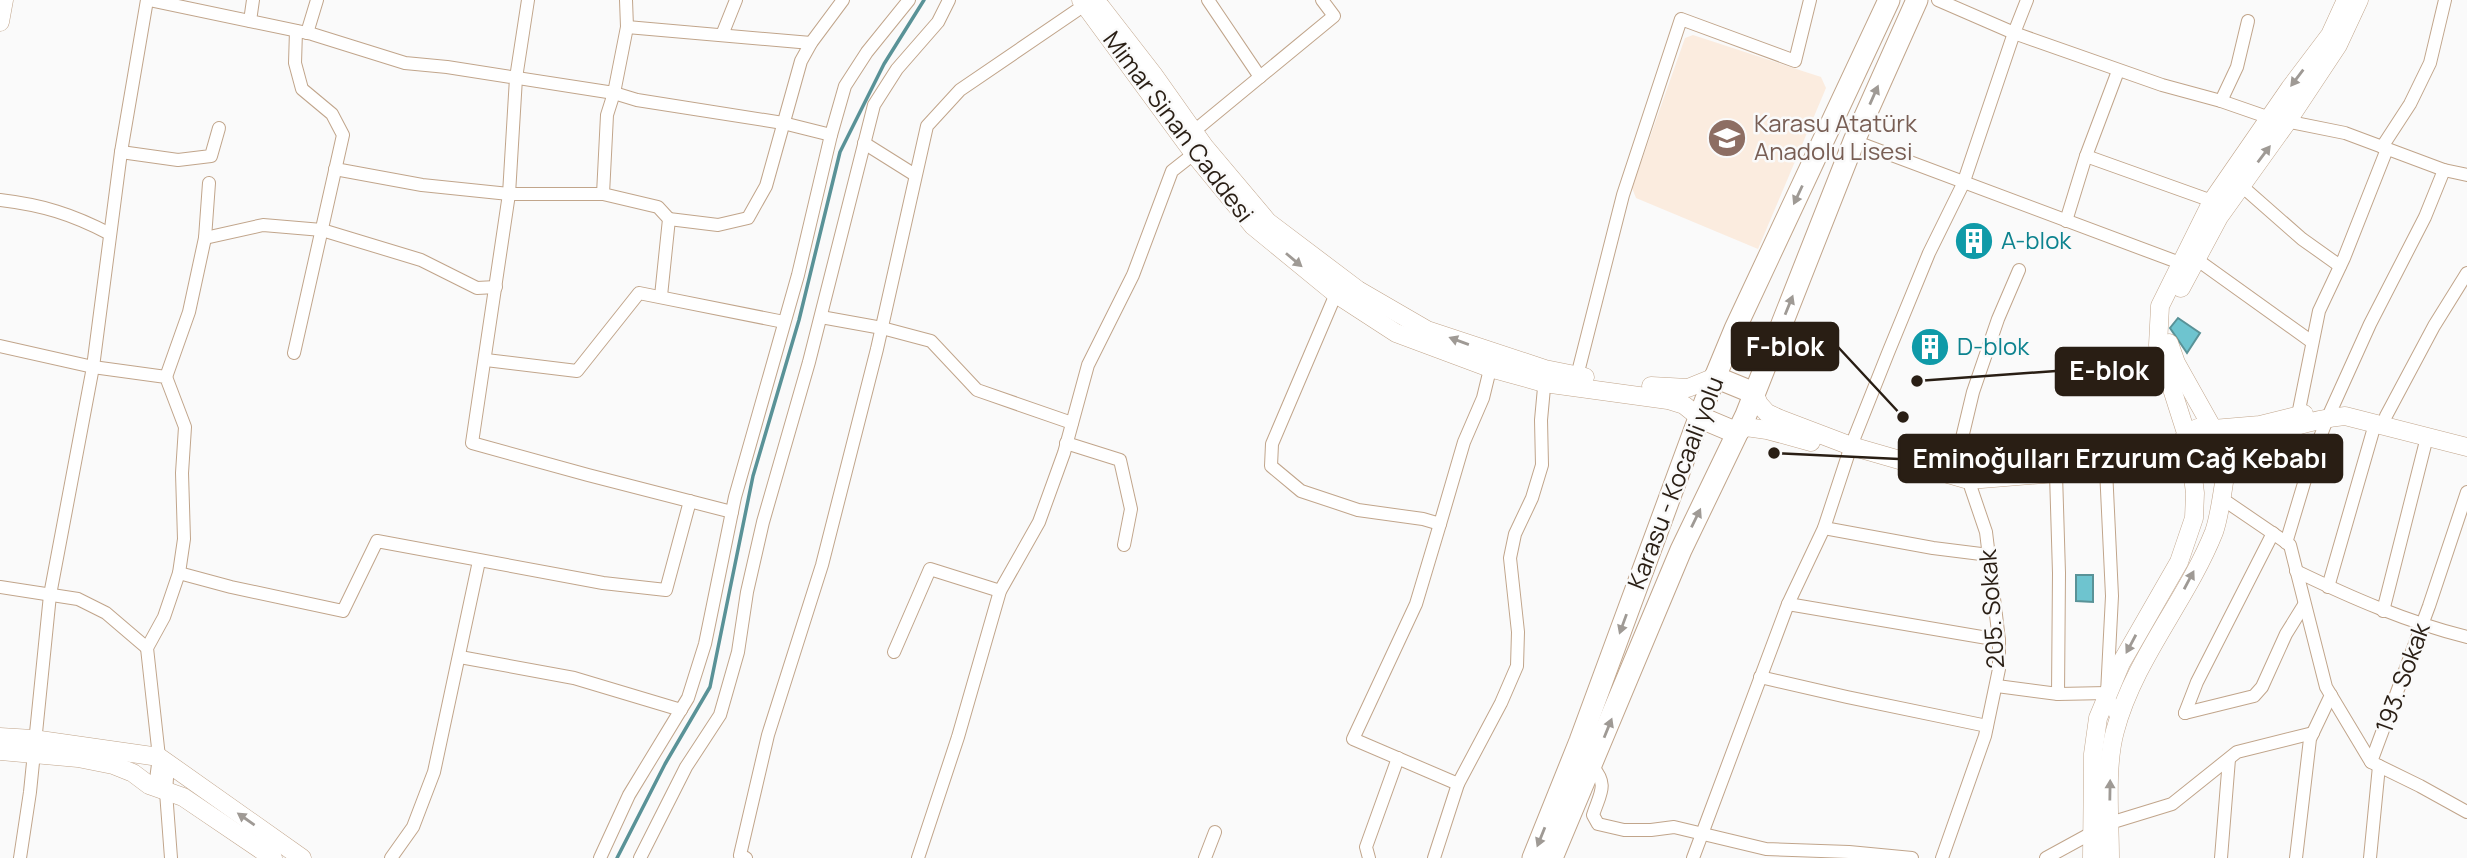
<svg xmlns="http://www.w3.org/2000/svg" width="2467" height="858" font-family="Manrope,sans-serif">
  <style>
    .built { fill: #fbecdf }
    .water { fill: #6ec4cf; stroke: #599297; stroke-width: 2 }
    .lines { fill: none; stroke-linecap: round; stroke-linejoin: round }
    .stream { stroke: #599297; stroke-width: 3.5 }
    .minor-casing { stroke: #c1a58b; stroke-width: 14 }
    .secondary-casing { stroke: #c1a58b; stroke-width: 19 }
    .trunk-casing { stroke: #c1a58b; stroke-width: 23 }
    .minor { stroke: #fff; stroke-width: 12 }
    .secondary { stroke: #fff; stroke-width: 18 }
    .trunk { stroke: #fff; stroke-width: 21 }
    .oneway { fill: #9f9a95 }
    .labels { text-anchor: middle; stroke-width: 5; stroke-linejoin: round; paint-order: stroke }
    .education-label { font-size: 24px; fill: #785e54; stroke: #fafafa; text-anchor: start }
    .street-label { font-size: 24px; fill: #291e14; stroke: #fafafa }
    .culture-label { font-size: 24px; fill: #0d838f; stroke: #fafafa; text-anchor: start }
    .leader { fill: none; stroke: #291e14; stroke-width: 2.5 }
    .callout-dot { fill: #291e14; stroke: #fafafa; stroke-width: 2.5 }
    .callout { fill: #291e14; stroke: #291e14; stroke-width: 2.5 }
    .callout-label { font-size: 26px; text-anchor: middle; font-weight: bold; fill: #fff }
  </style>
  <rect width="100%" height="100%" fill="#fafafa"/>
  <!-- built -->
  <path class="built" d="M1693 35 1821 77 1826 88 1758 249 1636 198 1632 188 1685 38Z"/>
  <!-- water -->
  <g class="water">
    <path d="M2178 318 2200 333 2187 353 2170 328Z"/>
    <path d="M2076 575H2093V602L2076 601Z"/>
  </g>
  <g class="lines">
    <!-- stream -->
    <path class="stream" d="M617 858 665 764 710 687 753 476 799 320 840 152 884 64 924 0"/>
    <!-- minor casing -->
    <g class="minor-casing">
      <g id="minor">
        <path d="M149 0 312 34 405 63 447 67 614 93 627 27 626 0"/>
        <path d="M528 0 516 78 509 194 472 443 588 475 732 512"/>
        <path d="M1208 0 1260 77"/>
        <path d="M1938 0 2014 33 2162 85 2221 101 2270 118 2345 133 2444 170 2467 175"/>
        <path d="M250 21 253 0"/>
        <path d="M627 27 811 43"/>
        <path d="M307 33 317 0"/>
        <path d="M722 35 736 0"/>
        <path d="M2221 101 2237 67 2248 21"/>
        <path d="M1193 132 1334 16 1322 0"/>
        <path d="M1854 141 2180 263"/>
        <path d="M864 143 915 175"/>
        <path d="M2382 147 2410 104 2430 63 2445 0"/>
        <path d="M121 152 178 160 211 156 219 128"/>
        <path d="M2086 156 2212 201"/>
        <path d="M335 169 422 185 509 194H603"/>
        <path d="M2236 181 2302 239 2340 266"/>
        <path d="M0 200C42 205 72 214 110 234"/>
        <path d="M669 219 718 225 748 218 766 186 801 61 811 43 843 0"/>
        <path d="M2066 221 2086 156 2118 71"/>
        <path d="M205 238 263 225 322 230 421 260 477 288 496 287"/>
        <path d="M2192 256 2312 342"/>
        <path d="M1338 289 1272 444 1271 466 1301 491 1358 510 1423 519 1440 524 1464 442 1483 398 1492 361"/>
        <path d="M661 296 669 219 658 207 603 194 607 115 614 93 637 100 783 123 831 135"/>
        <path d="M821 317 882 328 931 341 977 390 1072 423"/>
        <path d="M0 346 93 367 166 377 185 427 182 473 184 539 179 573 164 617 147 648 159 757 155 787"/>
        <path d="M294 353 343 135 332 114 302 89 295 63 296 31"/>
        <path d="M486 360 577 371 639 293 784 322"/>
        <path d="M1577 376 1623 195 1681 19 1795 61 1810 0"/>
        <path d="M166 377 189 312 205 238 209 183"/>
        <path d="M2298 415 2319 311 2344 258 2387 149"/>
        <path d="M2386 416 2434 326 2467 273"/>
        <path d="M1066 443 1120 460 1131 509 1124 545"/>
        <path d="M2106 469 2112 596 2107 693 2118 722"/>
        <path d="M2056 474 2059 573 2058 694"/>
        <path d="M2467 492 2429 606 2371 762 2420 786 2467 812"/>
        <path d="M2221 498 2290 545 2326 687 2371 762"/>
        <path d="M1440 524 1416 604 1353 739 1458 784"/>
        <path d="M1824 528 1933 548 1989 555"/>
        <path d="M2286 543 2311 460 2328 417 2370 324 2425 217 2444 170"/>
        <path d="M2296 571C2352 598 2407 622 2467 637"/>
        <path d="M179 573 231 587 343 611 377 541 603 583 666 590 690 501"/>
        <path d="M0 587 78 599 106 613 147 648"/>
        <path d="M2328 587 2375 424"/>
        <path d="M1788 604 1999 640"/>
        <path d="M2383 611 2427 437"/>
        <path d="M894 652 930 569 1000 591"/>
        <path d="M460 657 574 678 681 710"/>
        <path d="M1760 677 1847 697 1987 726"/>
        <path d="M1997 686 2058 694 2107 693"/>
        <path d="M2185 713 2197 682 2273 533"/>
        <path d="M2185 713 2254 696 2262 687 2286 634 2304 605"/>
        <path d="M168 764 166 792 171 858"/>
        <path d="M1592 766C1609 785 1600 793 1593 815L1598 824 1624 830H1651L1674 827 1766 849 1849 852 1912 858"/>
        <path d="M20 858 30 792 50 595 93 367 121 152 147 0"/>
        <path d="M391 858 413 827 434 772 479 561"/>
        <path d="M600 858 629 795 688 698 705 644 735 497 798 275 831 135 845 86 867 52 909 0"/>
        <path d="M640 858 686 767 720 715 738 652 747 592 763 522 809 362 874 105 897 69 938 22 949 0"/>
        <path d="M746 858 740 855 768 735 822 565 877 349 927 126 960 90 1092 0"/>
        <path d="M918 858 958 737 1000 591 1039 522 1064 453 1088 365 1133 275 1172 171 1200 149"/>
        <path d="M1205 858 1215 832"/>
        <path d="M1369 858 1366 847 1398 758"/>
        <path d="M1434 858 1458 784 1501 703 1517 666 1518 632 1510 558 1515 534 1532 498 1542 465 1541 420 1545 377"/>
        <path d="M1693 858 1788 604 1824 528 1851 446 1888 353 1929 253 1963 184 2014 33 2027 0"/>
        <path d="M1942 858 1985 736 1999 669V640L1986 532 1971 488 1962 438 1973 392 1998 319 2019 270"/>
        <path d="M2046 858 2110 823 2172 804 2237 752 2313 733"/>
        <path d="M2221 858 2229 759"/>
        <path d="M2296 858 2310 739 2331 695"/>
        <path d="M2370 858 2379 766"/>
      </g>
    </g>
    <!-- secondary casing -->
    <g class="secondary-casing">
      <g id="secondary">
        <path d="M1081 0 1194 154 1253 226 1336 294 1396 333 1490 368 1544 383 1668 400 1684 405 1699 417"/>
        <path d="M1101 7 1153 74 1204 146 1268 222 1358 290 1427 330 1545 369 1585 377"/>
        <path d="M0 22 4 0"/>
        <path d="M2181 288 2219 217 2285 125 2338 45 2359 0"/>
        <path d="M2169 343 2176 363 2213 429 2260 425 2304 414"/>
        <path d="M1651 386 1688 388 1715 377"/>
        <path d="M1754 393 1759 404 1767 413 1780 419 1851 446 1969 480 2143 466 2166 455 2187 436 2158 345 2160 306 2212 201 2290 88 2330 35 2346 0"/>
        <path d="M1737 433 1746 427 1767 430 1811 442"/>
        <path d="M2139 473 2178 470 2199 472"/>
        <path d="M0 737 33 739 159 757 302 858"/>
        <path d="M0 751 78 758 113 765 133 773 149 785 183 797 273 858"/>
        <path d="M2092 858 2093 754 2098 718 2121 663 2179 562 2194 518 2195 493 2192 469"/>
        <path d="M2110 858C2110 820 2105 767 2115 731 2134 659 2187 600 2214 532 2219 518 2230 455 2226 443 2224 436 2218 431 2212 428 2203 425 2193 428 2188 435 2173 451 2189 477 2210 472 2222 469 2229 456 2239 450 2267 433 2313 419 2345 416L2467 447"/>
      </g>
    </g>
    <!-- trunk casing -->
    <g class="trunk-casing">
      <g id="trunk">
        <path d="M1715 377 1754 393"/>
        <path d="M1699 417 1737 433"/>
        <path d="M1533 858 1580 741 1706 399 1735 329 1889 0"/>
        <path d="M1552 858 1681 550 1746 415 1854 141 1917 0"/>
      </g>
    </g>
    <!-- minor -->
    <use href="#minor" class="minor"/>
    <!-- secondary -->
    <use href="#secondary" class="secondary"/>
    <!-- trunk -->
    <use href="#trunk" class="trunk"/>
  </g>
  <!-- one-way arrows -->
  <defs><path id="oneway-solid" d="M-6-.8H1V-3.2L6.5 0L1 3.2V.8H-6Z" transform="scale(1.75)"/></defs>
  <g class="oneway">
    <use href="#oneway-solid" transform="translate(2297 78) rotate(127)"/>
    <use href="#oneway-solid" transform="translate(1874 95) rotate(-66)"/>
    <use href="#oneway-solid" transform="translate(2264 154) rotate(-53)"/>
    <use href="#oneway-solid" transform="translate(1798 195) rotate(115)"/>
    <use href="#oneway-solid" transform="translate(1294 260) rotate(40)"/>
    <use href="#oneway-solid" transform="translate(1789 305) rotate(-68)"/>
    <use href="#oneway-solid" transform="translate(1459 341) rotate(-160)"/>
    <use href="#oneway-solid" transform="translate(1696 518) rotate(-64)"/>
    <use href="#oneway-solid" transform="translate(2189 580) rotate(-62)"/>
    <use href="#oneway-solid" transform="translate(1623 624) rotate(110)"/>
    <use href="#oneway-solid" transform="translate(2131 644) rotate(118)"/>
    <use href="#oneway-solid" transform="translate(1608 728) rotate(-68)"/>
    <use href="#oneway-solid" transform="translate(2110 790) rotate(-89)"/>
    <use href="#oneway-solid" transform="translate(246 819) rotate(-145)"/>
    <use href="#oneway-solid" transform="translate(1541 837) rotate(112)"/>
  </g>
  <!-- icons -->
  <defs>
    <g id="school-disc" transform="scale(2.0125)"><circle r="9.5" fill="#8d6e63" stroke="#fafafa"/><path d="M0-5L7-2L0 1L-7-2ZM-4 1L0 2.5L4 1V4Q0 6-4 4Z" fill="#fff"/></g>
    <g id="building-disc" transform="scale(2.0125)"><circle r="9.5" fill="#0f9aa8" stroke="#fafafa"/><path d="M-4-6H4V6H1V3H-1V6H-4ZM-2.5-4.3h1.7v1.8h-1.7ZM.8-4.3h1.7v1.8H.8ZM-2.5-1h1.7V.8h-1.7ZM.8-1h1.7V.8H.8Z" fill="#fff"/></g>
  </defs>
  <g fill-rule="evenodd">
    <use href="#school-disc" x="1727" y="138"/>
    <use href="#building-disc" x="1974" y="241"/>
    <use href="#building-disc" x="1930" y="347"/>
  </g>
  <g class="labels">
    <!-- education labels -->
    <g class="education-label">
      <text x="1754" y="132">Karasu Atatürk<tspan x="1754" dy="28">Anadolu Lisesi</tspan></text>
    </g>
    <!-- street labels -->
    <g class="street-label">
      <text transform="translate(1178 127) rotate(53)" y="8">Mimar Sinan Caddesi</text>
      <text transform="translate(1676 483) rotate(-69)" y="8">Karasu - Kocaali yolu</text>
      <text transform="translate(1992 609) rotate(-94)" y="8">205. Sokak</text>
      <text transform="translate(2403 678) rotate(-70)" y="8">193. Sokak</text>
    </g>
    <!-- culture labels -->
    <g class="culture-label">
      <text x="2001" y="249">A-blok</text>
      <text x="1957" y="355">D-blok</text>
    </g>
  </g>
  <!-- callouts -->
  <path class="leader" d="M1903 417L1838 347M1917 381L2056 371M1774 453L1899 459"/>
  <g class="callout-dot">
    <circle cx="1903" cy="417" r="7"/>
    <circle cx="1917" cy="381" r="7"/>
    <circle cx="1774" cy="453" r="7"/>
  </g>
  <g class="callout">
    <rect x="1732" y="323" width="106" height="47" rx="7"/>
    <rect x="2056" y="348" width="107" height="47" rx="7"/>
    <rect x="1899" y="435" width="443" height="47" rx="7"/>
  </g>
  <g class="callout-label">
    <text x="1785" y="356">F-blok</text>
    <text x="2109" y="380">E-blok</text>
    <text x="2120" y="468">Eminoğulları Erzurum Cağ Kebabı</text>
  </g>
</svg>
